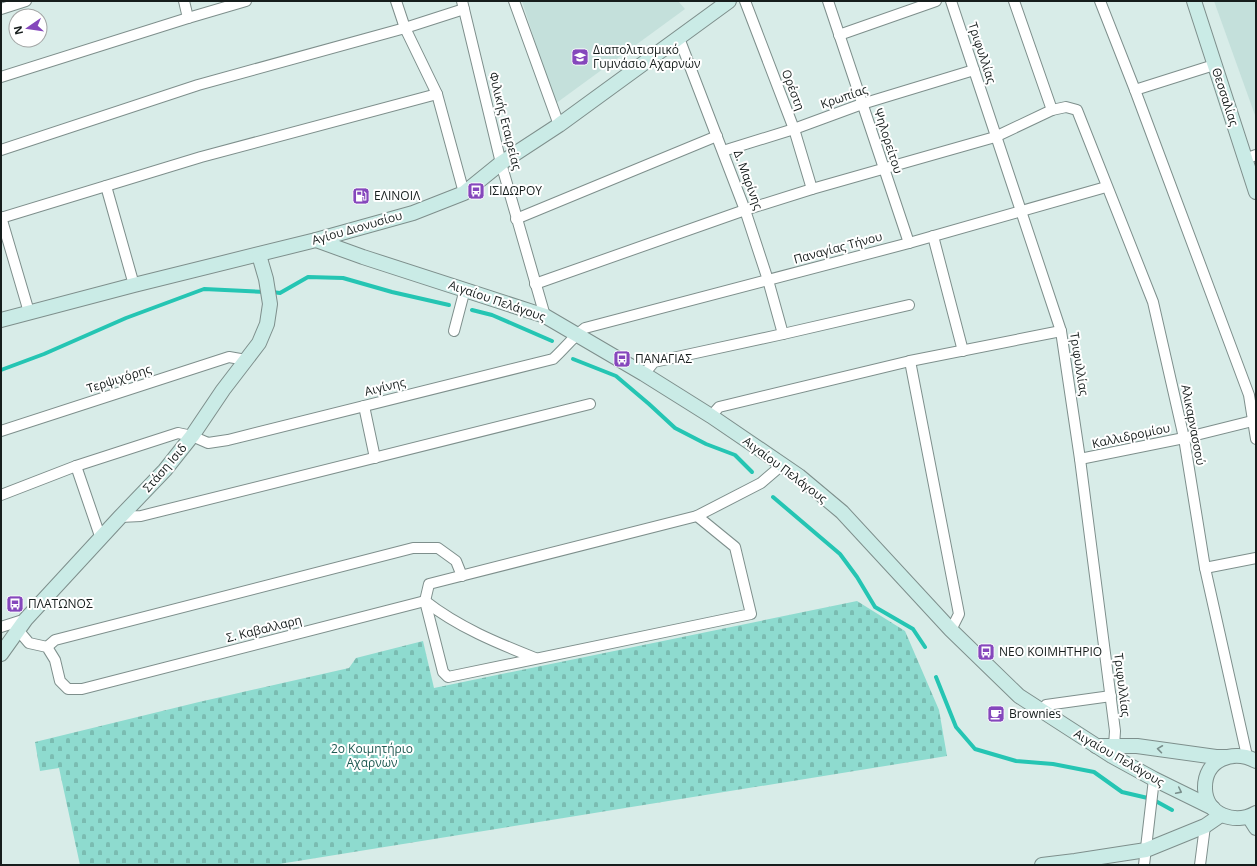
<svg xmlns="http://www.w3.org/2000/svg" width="1257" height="866" font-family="'Open Sans',sans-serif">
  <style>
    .built { fill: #c4e0db }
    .cemetery { fill: url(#cemetery-stones) }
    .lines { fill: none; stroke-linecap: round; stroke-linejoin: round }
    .stream { stroke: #25c5b3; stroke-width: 4 }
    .street-casing { stroke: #7e8f8c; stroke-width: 12 }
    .secondary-casing { stroke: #7e8f8c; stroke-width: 16 }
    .street { stroke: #fff; stroke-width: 10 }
    .secondary { stroke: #caebe6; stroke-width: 14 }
    .oneway { stroke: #798e8b }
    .labels { text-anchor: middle; stroke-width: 4; stroke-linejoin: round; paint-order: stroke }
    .poi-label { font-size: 12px; fill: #161d1c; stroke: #fff; text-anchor: start }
    .street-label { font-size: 12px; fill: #161d1c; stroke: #fff }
    .park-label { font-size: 12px; fill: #215c54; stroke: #fff }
  </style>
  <defs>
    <pattern id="cemetery-stones" width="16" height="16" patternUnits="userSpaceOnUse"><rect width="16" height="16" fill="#8edbcf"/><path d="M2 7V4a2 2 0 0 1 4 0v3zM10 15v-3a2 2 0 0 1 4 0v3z" fill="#7abcb1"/></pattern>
  </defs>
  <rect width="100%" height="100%" fill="#d8ece8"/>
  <!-- built -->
  <g class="built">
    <path d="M522 1H678L685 9 555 104Z"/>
    <path d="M1214 1H1256V118Z"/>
  </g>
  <!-- cemetery -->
  <path class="cemetery" d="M857 601 905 631 939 710 947 756 273 865H80L59 768 40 771 35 742 199 702 349 668 356 658 423 641 434 688Z"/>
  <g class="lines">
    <!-- stream -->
    <g class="stream">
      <path d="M272 292 280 293 308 277 343 278 392 292 449 305"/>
      <path d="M472 310 492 315 552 341"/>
      <path d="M573 359 616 376 649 404 675 428 706 444 735 455 752 472"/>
      <path d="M1 370 44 354 126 318 204 289 265 292"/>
      <path d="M773 497 840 554 857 577 875 607 913 629 925 647"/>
      <path d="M936 677 956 727 975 749 1016 761 1053 764 1094 772 1122 792 1152 799 1172 810"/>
    </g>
    <!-- street casing -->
    <g class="street-casing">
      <g id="street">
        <path d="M184 1 188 18"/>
        <path d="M396 1 405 28 437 94 464 193"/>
        <path d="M462 1 501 163 545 316"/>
        <path d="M514 1 559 125"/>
        <path d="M745 1 794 129 812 189"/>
        <path d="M828 1 909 243"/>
        <path d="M951 1 1061 331 1080 459 1115 731 1114 746"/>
        <path d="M1014 1 1052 110"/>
        <path d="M1100 1 1135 90 1249 395 1256 439"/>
        <path d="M1 9 26 1"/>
        <path d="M839 35 936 1"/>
        <path d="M679 38 745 210 768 280 783 334"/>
        <path d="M1 77 188 18 246 1"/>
        <path d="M1135 90 1214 65"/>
        <path d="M1 150 198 85 405 28 464 9"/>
        <path d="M723 151 794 129 862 104 974 70"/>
        <path d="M1245 159 1256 155"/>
        <path d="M106 186 134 285"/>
        <path d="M1 217 29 312"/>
        <path d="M1 218 201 157 437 94"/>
        <path d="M516 219 717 136"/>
        <path d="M933 236 963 351"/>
        <path d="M535 284 745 210 812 189 995 137 1052 110 1066 107 1077 110 1153 302 1184 438 1205 568 1247 756"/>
        <path d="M454 331 465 289"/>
        <path d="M910 361 959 614 951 630"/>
        <path d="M644 374 654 362 783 334 909 305"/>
        <path d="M364 406 375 458"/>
        <path d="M711 416 719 407 910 361 1061 331"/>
        <path d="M1 431 229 357 246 360"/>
        <path d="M1080 459 1184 438 1256 420"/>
        <path d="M76 466 101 539"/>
        <path d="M1 495 76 466 178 433 192 436 208 443 228 440 553 359C564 349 573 337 585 328L909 243 1106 187"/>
        <path d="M697 516 735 547 751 614 448 677 443 672 425 601 429 584Z"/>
        <path d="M697 516 761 483 782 465"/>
        <path d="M120 517 141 516 590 404"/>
        <path d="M1205 568 1256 558"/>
        <path d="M1 627 26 619"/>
        <path d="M18 630 29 643 47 647 55 660 60 681 68 689H82L425 601C458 627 497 643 535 658"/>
        <path d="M47 647 55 640 413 548H438L456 561 462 576"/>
        <path d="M1042 711 1046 705 1111 696"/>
        <path d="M1144 865 1154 779"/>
        <path d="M1200 865 1205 826"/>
      </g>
    </g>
    <!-- secondary casing -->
    <g class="secondary-casing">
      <g id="secondary">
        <path d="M1194 1 1256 192"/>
        <path d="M316 240 363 257 545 316 644 374 711 416 799 476 842 512 951 630 1019 696 1112 756 1154 779 1213 808"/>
        <path d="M1 320 134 285 316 240 413 213 464 193 501 163 559 125 729 1"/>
        <path d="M1 654 26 619 120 517 165 470 192 436 223 390 259 343 267 324 270 304 266 279 259 255"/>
        <path d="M1096 746H1137L1216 757H1226"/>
        <path d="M1256 761C1233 749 1204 759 1205 789 1206 815 1235 825 1256 813"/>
        <path d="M1249 817 1256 828"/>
        <path d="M1042 865 1075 861 1146 850 1205 826 1221 815"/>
      </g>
    </g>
    <!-- street -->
    <use href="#street" class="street"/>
    <!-- secondary -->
    <use href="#secondary" class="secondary"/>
  </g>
  <!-- one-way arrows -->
  <defs><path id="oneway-chevron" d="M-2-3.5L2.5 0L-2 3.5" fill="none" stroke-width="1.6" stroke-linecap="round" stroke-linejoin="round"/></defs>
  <g class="oneway">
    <use href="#oneway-chevron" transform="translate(1160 749) rotate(-172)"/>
    <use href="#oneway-chevron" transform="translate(1179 791) rotate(26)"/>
  </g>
  <!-- icons -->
  <defs>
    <g id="school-square" transform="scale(0.9)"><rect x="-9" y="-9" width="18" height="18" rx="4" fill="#8547bc" stroke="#fff"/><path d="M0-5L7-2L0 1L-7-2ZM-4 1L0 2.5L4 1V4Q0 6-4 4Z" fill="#fff"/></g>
    <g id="bus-square" transform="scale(0.9)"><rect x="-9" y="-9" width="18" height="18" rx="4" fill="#8547bc" stroke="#fff"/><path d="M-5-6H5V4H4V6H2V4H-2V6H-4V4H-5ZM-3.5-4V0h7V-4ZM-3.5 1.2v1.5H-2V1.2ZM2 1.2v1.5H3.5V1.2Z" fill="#fff"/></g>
    <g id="fuel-square" transform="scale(0.9)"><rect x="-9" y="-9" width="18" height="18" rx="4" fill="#8547bc" stroke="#fff"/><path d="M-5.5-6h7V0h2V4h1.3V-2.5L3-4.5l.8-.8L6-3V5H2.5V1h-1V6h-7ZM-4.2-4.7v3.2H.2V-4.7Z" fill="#fff"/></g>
    <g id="cafe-square" transform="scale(0.9)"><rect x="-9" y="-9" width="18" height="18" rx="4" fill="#8547bc" stroke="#fff"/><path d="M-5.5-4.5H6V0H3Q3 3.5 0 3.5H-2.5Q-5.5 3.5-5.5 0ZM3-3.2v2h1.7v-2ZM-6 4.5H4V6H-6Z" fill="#fff"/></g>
  </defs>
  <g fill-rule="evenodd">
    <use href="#school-square" x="580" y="57"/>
    <use href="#bus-square" x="476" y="191"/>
    <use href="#fuel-square" x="361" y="196"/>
    <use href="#bus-square" x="622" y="359"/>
    <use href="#bus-square" x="15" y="604"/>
    <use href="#bus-square" x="986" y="652"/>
    <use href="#cafe-square" x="996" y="714"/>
  </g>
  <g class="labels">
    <!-- poi labels -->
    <g class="poi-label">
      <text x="593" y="54">Διαπολιτισμικό<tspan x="593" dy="14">Γυμνάσιο Αχαρνών</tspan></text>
      <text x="489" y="195">ΙΣΙΔΩΡΟΥ</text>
      <text x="374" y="200">ΕΛΙΝΟΙΛ</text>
      <text x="635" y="363">ΠΑΝΑΓΙΑΣ</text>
      <text x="28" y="608">ΠΛΑΤΩΝΟΣ</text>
      <text x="999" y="656">ΝΕΟ ΚΟΙΜΗΤΗΡΙΟ</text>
      <text x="1009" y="718">Brownies</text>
    </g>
    <!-- street labels -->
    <g class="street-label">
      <text transform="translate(982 53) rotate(72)" y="4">Τριφυλλίας</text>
      <text transform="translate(793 90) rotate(69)" y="4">Ορέστη</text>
      <text transform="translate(844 97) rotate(-19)" y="4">Κρωπίας</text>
      <text transform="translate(1225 97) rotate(72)" y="4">Θεσσαλίας</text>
      <text transform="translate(505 121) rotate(76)" y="4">Φιλικής Εταιρείας</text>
      <text transform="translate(888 141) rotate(72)" y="4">Ψηλορείτου</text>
      <text transform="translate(748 180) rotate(70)" y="4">Δ. Μαρίνης</text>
      <text transform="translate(357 228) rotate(-16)" y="4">Αγίου Διονυσίου</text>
      <text transform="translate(838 248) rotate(-15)" y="4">Παναγίας Τήνου</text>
      <text transform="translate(497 301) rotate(19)" y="4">Αιγαίου Πελάγους</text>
      <text transform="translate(1079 364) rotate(81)" y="4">Τριφυλλίας</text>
      <text transform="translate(119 379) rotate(-18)" y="4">Τερψιχόρης</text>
      <text transform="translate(385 387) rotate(-14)" y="4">Αιγίνης</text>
      <text transform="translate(1193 425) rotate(79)" y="4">Αλικαρνασσού</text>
      <text transform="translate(1131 436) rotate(-12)" y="4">Καλλιδρομίου</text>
      <text transform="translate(165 468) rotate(-49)" y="4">Στάση Ισιδ</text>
      <text transform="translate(785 470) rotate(37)" y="4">Αιγαίου Πελάγους</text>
      <text transform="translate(264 629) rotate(-14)" y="4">Σ. Καβαλλαρη</text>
      <text transform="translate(1122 685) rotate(83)" y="4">Τριφυλλίας</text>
      <text transform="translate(1119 758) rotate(30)" y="4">Αιγαίου Πελάγους</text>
    </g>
    <!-- park labels -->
    <g class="park-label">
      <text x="372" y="753">2ο Κοιμητήριο<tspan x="372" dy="14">Αχαρνών</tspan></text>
    </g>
  </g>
  <!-- border -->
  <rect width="1257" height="866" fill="none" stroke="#161d1c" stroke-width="4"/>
  <!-- north arrow -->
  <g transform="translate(28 28) rotate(257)"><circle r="19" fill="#ffffff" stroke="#a2a5a4"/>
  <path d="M0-3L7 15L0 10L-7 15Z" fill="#8547bc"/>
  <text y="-6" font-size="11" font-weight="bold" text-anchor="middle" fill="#161d1c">N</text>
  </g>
</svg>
